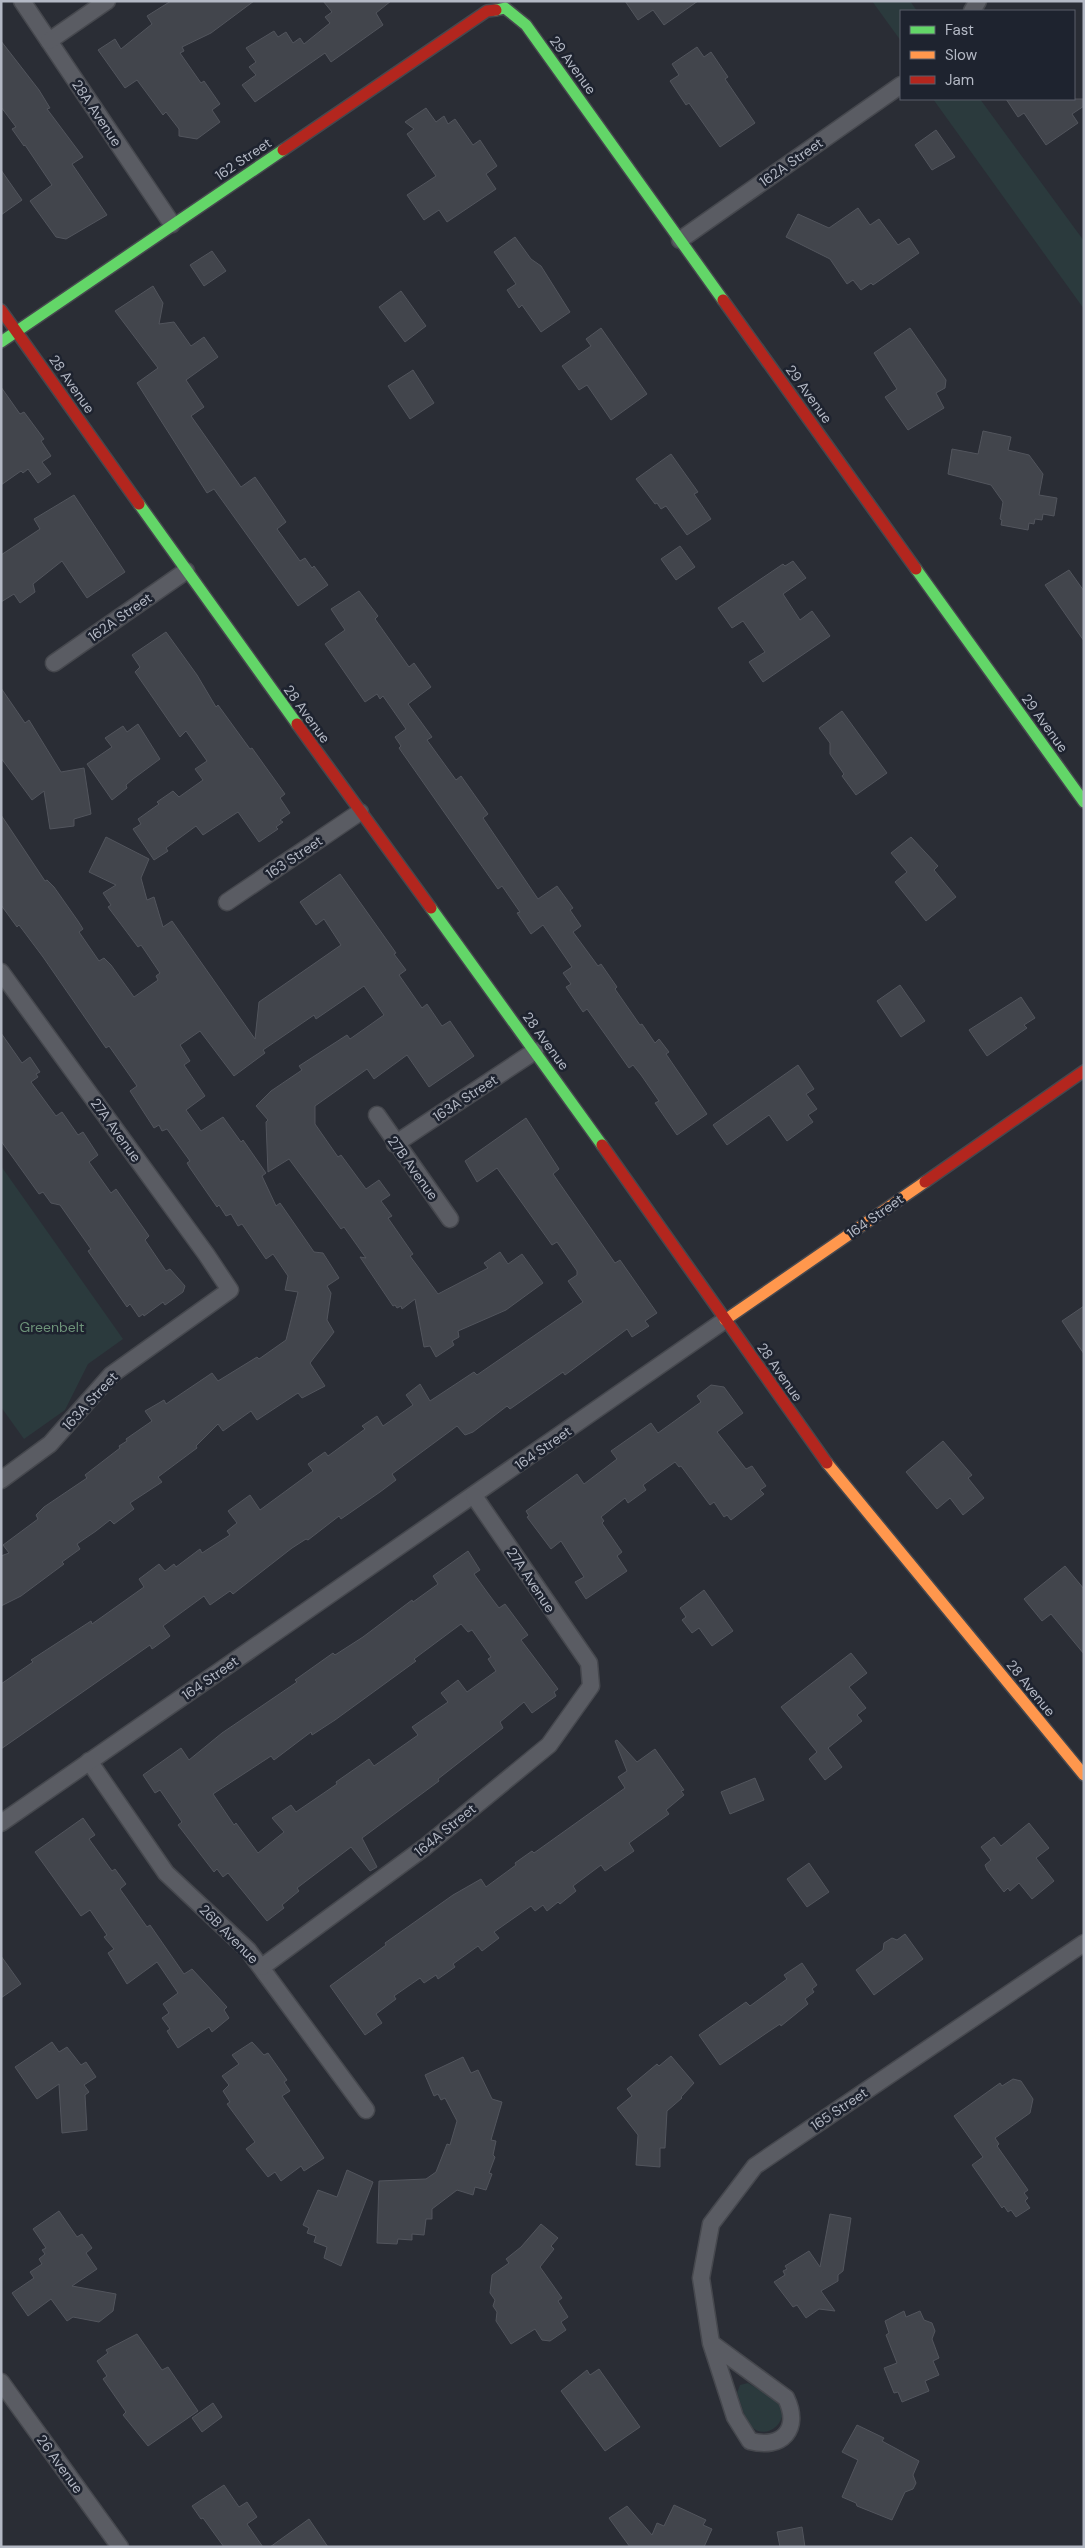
<svg xmlns="http://www.w3.org/2000/svg" width="1085" height="2548" font-family="'DM Sans',sans-serif">
  <style>
    .green { fill: #2b3a3d }
    .building { fill: #42454c; stroke: #52555d; fill-rule: evenodd }
    .lines { fill: none; stroke-linecap: round; stroke-linejoin: round }
    .street-casing { stroke: #46484e; stroke-width: 19 }
    .fast-casing { stroke: #46484e; stroke-width: 14 }
    .slow-casing { stroke: #46484e; stroke-width: 14 }
    .jam-casing { stroke: #46484e; stroke-width: 14 }
    .street { stroke: #5a5c63; stroke-width: 16 }
    .fast { stroke: #63d668; stroke-width: 11 }
    .slow { stroke: #ff974d; stroke-width: 11 }
    .jam { stroke: #b3261e; stroke-width: 11 }
    .labels { text-anchor: middle; stroke-width: 5; stroke-linejoin: round; paint-order: stroke }
    .street-label { font-size: 14px; fill: #b4b9c5; stroke: #1e232f }
    .park-label { font-size: 14px; fill: #6e947a; stroke: #1e232f }
  </style>
  <rect width="100%" height="100%" fill="#2a2d35"/>
  <!-- green -->
  <g class="green">
    <path d="M872 1H910L917 11H901V41Z"/>
    <path d="M933 99H980L1084 241V309Z"/>
    <path d="M1 1166 123 1339 88 1364 65 1410 24 1439 1 1407Z"/>
    <path d="M748 2383C757 2389 771 2394 778 2402 793 2419 766 2443 751 2426 744 2418 741 2403 737 2393L740 2385Z"/>
  </g>
  <!-- building -->
  <g class="building">
    <path d="M171 1H254L211 33 182 47 184 51 180 53 201 83 204 81 220 104 212 110 220 122 197 139 179 136V129L166 112 163 115 137 80 125 88 98 50 115 39 121 49 152 24 147 16Z"/>
    <path d="M323 1H391L376 13 383 25 331 62 325 53 255 102 242 85 256 75 249 67 256 62 246 48 274 31 278 37 286 32 293 43 300 38 304 44 330 23 325 17 332 12Z"/>
    <path d="M625 1H698L664 25 653 10 638 20Z"/>
    <path d="M1 41 39 90 50 108 47 109 83 157 72 164 107 215 66 239 56 237 30 201 52 185 25 145 24 146 12 129 16 127 1 107Z"/>
    <path d="M697 47 704 57 711 52 728 77 725 79 755 123 720 147 689 103 686 105 670 81 679 75 672 64Z"/>
    <path d="M1006 99H1084V106L1072 114 1078 123 1046 145 1024 113 1018 117Z"/>
    <path d="M426 108 436 122 444 116 448 124 455 119 473 145 480 140 497 166 486 174 496 189 447 222 439 210 424 220 407 195 436 176 407 134 414 129 405 122Z"/>
    <path d="M936 130 955 157 932 170 915 145Z"/>
    <path d="M1 170 22 200 1 215Z"/>
    <path d="M858 208 870 225 879 219 898 245 909 238 919 253 873 285 871 283 861 290 853 280 847 284 830 259 786 237 798 214 829 228Z"/>
    <path d="M515 237 531 259 541 266 570 312 541 332 522 305 519 308 507 290 516 284 494 252Z"/>
    <path d="M212 251 226 271 204 286 190 265Z"/>
    <path d="M153 286 163 303 159 324 174 322 191 346 204 337 218 357 186 380 204 407 191 416 241 487 255 477 286 522 277 529 300 561 305 558 312 568 314 566 328 585 298 606 214 489 207 493 137 383 158 368 115 311Z"/>
    <path d="M401 291 426 326 405 342 379 307Z"/>
    <path d="M601 328 647 394 611 420 587 385 579 390 562 366 591 346 586 339Z"/>
    <path d="M910 328 946 380 945 388 936 393 944 408 908 430 885 397 897 389 874 353Z"/>
    <path d="M413 370 434 403 410 419 388 386Z"/>
    <path d="M1 387 20 414 24 412 44 439 41 441 51 456 42 462 51 474 38 483 28 469 23 473 21 471 1 485Z"/>
    <path d="M983 431 1011 437 1008 450 1029 455 1043 474 1039 495 1057 498 1054 516 1043 514 1042 520 1035 519 1034 524 1029 523 1028 530 1001 525 1002 520 1000 519 1003 502 991 485 948 474 952 449 978 454Z"/>
    <path d="M671 454 698 492 694 494 711 519 687 535 666 506 661 509 657 503 655 504 636 479Z"/>
    <path d="M74 495 125 572 87 598 62 561 33 584 35 592 20 603 14 594 1 602V555L40 529 34 519Z"/>
    <path d="M680 546 695 567 676 580 661 559Z"/>
    <path d="M793 561 806 578 783 594 800 620 812 611 830 636 763 682 749 662 765 652 743 621 732 628 718 608 783 564 785 566Z"/>
    <path d="M1069 570 1084 591V641L1045 585Z"/>
    <path d="M359 591 378 616 375 619 409 667 414 663 431 687 408 704 432 737 427 740 456 780 461 776 488 814 483 818 538 899 557 886 573 908 570 910 581 926 573 932 598 966 601 964 617 987 615 989 640 1025 642 1024 655 1043 659 1039 669 1052 666 1054 707 1114 677 1135 655 1103 659 1101 641 1075 633 1065 629 1068 587 1009 583 1012 566 987 571 984 563 973 572 967 543 925 531 934 517 913 520 912 502 886 498 889 399 748 401 746 395 737 406 729 383 696 380 699 377 694 365 702 325 644 345 630 331 609Z"/>
    <path d="M166 632 197 675 216 707 218 705 250 749 252 748 285 794 280 798 290 813 280 820 283 822 276 827 278 829 259 842 238 812 203 835 196 826 166 848 168 851 154 860 133 829 141 824 138 819 159 804 157 802 173 791 179 797 203 780 195 769 207 761 186 731 180 737 135 672 140 667 132 655Z"/>
    <path d="M1 688 25 723 29 720 61 772 84 768 91 814 74 819V826L50 829 44 791 32 800 1 758Z"/>
    <path d="M842 711 887 773 856 795 842 776 844 774 830 754V743L819 728Z"/>
    <path d="M138 724 160 759 133 779 126 785 127 788 112 800 87 764 112 747 105 738 123 726 127 732Z"/>
    <path d="M1 815 45 881 47 880 54 887 78 921 83 929 79 932 99 961 104 958 111 965 134 997 158 980 156 976 160 973 141 945 138 947 108 907 111 905 103 893 116 885 89 872 106 837 149 859 141 878 147 900 154 897 163 927 172 921 255 1039 259 1002 341 945 324 919 316 925 300 902 340 874 396 953 394 954 406 970 399 975 422 1008 427 1004 442 1026 450 1021 474 1056 429 1087 407 1055 374 1079 367 1069 315 1106V1124L338 1157 341 1155 366 1189 379 1180 390 1195 381 1201 392 1216 388 1218 413 1254 410 1256 438 1294 488 1268 484 1263 500 1252 508 1264 522 1254 543 1283 506 1310 458 1331 459 1337 452 1341 454 1345 436 1357 430 1346 424 1347 415 1299 402 1309 401 1306 397 1308 395 1305 393 1306 360 1257 366 1258 344 1227 341 1229 289 1159 268 1172 266 1122 268 1120 256 1106 271 1091 302 1070 299 1066 347 1035 350 1039 384 1015 364 986 316 1019 314 1015 263 1050 265 1053 234 1076 200 1031 180 1045 190 1061 184 1065 205 1096 186 1110 201 1131 223 1117 241 1142 243 1140 266 1173 262 1176 276 1206 280 1203 314 1252 323 1253 339 1278 327 1286 331 1293 327 1320 334 1332 310 1363 325 1386 302 1398 298 1393 257 1420 251 1411 223 1431 218 1424 196 1446 197 1448 158 1477 162 1482 130 1503 134 1509 114 1524 110 1520 96 1531 77 1544 80 1549 62 1562 64 1564 21 1596 1 1606V1556L9 1553 3 1545 38 1519 36 1515 44 1507 87 1478 85 1475 120 1448 119 1446 127 1441 126 1439 152 1421 145 1411 164 1400 166 1404 212 1373 218 1381 257 1357 259 1359 286 1340 298 1292 285 1290 288 1276 273 1254 266 1259 242 1224 238 1226 231 1214 226 1216 219 1205 217 1207 190 1168 187 1163 190 1161 167 1129 162 1131 159 1125 154 1128 130 1091 137 1086 109 1046 106 1048 43 957 19 925 17 927 1 905Z"/>
    <path d="M911 837 938 866 934 870 956 897 926 921 895 882 907 872 891 853Z"/>
    <path d="M900 985 925 1021 901 1037 877 1001Z"/>
    <path d="M1021 997 1035 1018 1024 1025 1027 1028 987 1056 969 1030Z"/>
    <path d="M1 1033 22 1063 30 1057 40 1072 36 1074 38 1077 31 1082 56 1116 62 1112 78 1135 83 1132 98 1155 89 1162 111 1193 116 1189 149 1236 145 1240 166 1271 170 1269 185 1286 183 1292 165 1305 163 1302 144 1316 143 1314 139 1317 130 1304 127 1307 88 1251 91 1249 60 1205 51 1203 43 1192 39 1194 1 1141Z"/>
    <path d="M798 1065 814 1089 806 1094 817 1109 808 1115 813 1122 787 1141 769 1115 727 1145 713 1125Z"/>
    <path d="M526 1118 559 1169 553 1174 615 1263 620 1260 657 1313 645 1321 649 1326 632 1337 627 1329 565 1375 563 1372 510 1409 507 1406 473 1432 465 1435 457 1426 392 1474 396 1480 380 1492 341 1519 339 1516 308 1540 306 1539 292 1548 233 1594 230 1591 210 1605 204 1596 163 1626 170 1636 152 1649 150 1645 1 1749V1684L33 1662 31 1660 91 1621 92 1624 144 1587 139 1579 159 1564 165 1571 174 1564 176 1567 200 1549 202 1553 230 1535 227 1531 237 1523 228 1511 250 1495 260 1510 313 1471 308 1464 325 1452 328 1456 365 1429 362 1426 377 1416 383 1426 413 1405 406 1395 420 1384 430 1401 474 1372 477 1375 583 1302 568 1281 577 1275V1271L557 1242 552 1245 497 1168 477 1182 465 1161Z"/>
    <path d="M1084 1306V1354L1062 1321Z"/>
    <path d="M711 1385 724 1387 743 1413 717 1432 746 1469 752 1466 766 1486 760 1490 764 1494 731 1520 727 1515 724 1517 714 1502 710 1505 681 1466 679 1467 675 1462 643 1485 646 1490 628 1503 625 1498 601 1517 604 1521 602 1523 622 1552 617 1556 627 1571 586 1599 575 1582 584 1577 561 1541 551 1549 527 1517 529 1516 526 1511 577 1474 584 1484 617 1459 611 1451 651 1423 658 1433 701 1402 697 1396Z"/>
    <path d="M943 1441 972 1475 968 1478 984 1498 963 1515 950 1498 937 1509 906 1472Z"/>
    <path d="M468 1551 480 1570 474 1574 487 1592 499 1608 505 1604 528 1635 521 1640 558 1689 554 1692 556 1696 532 1713 524 1702 500 1722 503 1728 438 1779 439 1781 362 1838 377 1867 370 1871 351 1847 297 1888 299 1891 282 1905 284 1908 267 1921 228 1873 223 1877 217 1869 214 1872 178 1825 182 1822 160 1790 155 1793 143 1775 181 1748 189 1760 222 1733 297 1682 295 1680 333 1653 335 1655 363 1637 412 1600 413 1602 438 1584 433 1576ZM461 1624 468 1632 472 1630 491 1657 488 1659 496 1671 467 1692 458 1680 441 1693 448 1702 412 1727 418 1735 374 1766 369 1759 336 1782 337 1784 296 1812 291 1805 272 1818 284 1832 258 1853 236 1823 234 1825 213 1794 271 1756 274 1760 311 1732 312 1735 335 1720 416 1661 414 1659Z"/>
    <path d="M1065 1566 1084 1589V1654L1051 1614 1042 1621 1024 1599Z"/>
    <path d="M704 1590 733 1631 712 1646 699 1628 692 1633 682 1620 686 1617 680 1608Z"/>
    <path d="M851 1653 867 1673 849 1687 866 1708 857 1715 862 1721 828 1748 842 1767 825 1780 809 1759 817 1752 781 1707Z"/>
    <path d="M617 1740 637 1762 655 1749 684 1790 681 1791 684 1795 666 1810 669 1814 629 1843 634 1851 605 1871 601 1865 573 1886 576 1891 560 1904 558 1902 547 1911 543 1905 535 1911 531 1906 494 1932 499 1938 482 1951 478 1946 453 1964 455 1967 438 1979 436 1975 424 1983 420 1978 394 1996 396 1999 376 2014 382 2023 365 2035 330 1986 386 1945 385 1943 453 1895 481 1879 486 1887 516 1865 515 1863 532 1851 534 1853 625 1788 618 1777 627 1771 615 1741Z"/>
    <path d="M755 1778 764 1800 730 1814 721 1792Z"/>
    <path d="M83 1818 95 1835 89 1839 112 1871 115 1869 126 1884 120 1889 147 1927 150 1925 184 1974 192 1969 227 2007 224 2010 229 2018 212 2032 209 2027 178 2048 167 2031 170 2029 162 2018 169 2013 163 2004 178 1993 157 1962 127 1984 108 1953 114 1949 104 1937 107 1935 90 1910 81 1916 35 1852Z"/>
    <path d="M1029 1823 1049 1848 1036 1858 1054 1881 1032 1899 1019 1883 1010 1891 1008 1888 1004 1892 987 1870 985 1865 991 1860 981 1847 994 1837 1001 1846Z"/>
    <path d="M809 1863 829 1892 807 1907 787 1879Z"/>
    <path d="M905 1934 923 1959 874 1995 856 1970 883 1950 884 1943 892 1938 897 1940Z"/>
    <path d="M1 1956 21 1984 1 1998Z"/>
    <path d="M802 1963 817 1985 812 1989 814 1992 805 1999 808 2004 781 2026 780 2024 768 2032 720 2065 699 2035 746 2002 750 2006 787 1979 784 1975Z"/>
    <path d="M52 2042 59 2052 67 2047 81 2065 86 2062 96 2077 84 2085 89 2092 85 2095 87 2130 62 2133 59 2084 37 2099 15 2067Z"/>
    <path d="M252 2042 264 2055 268 2053 287 2080 284 2082 290 2091 282 2096 324 2158 304 2171 301 2166 281 2181 275 2172 268 2177 246 2149 255 2142 227 2104 230 2102 223 2091 229 2085 222 2076 239 2064 232 2055Z"/>
    <path d="M671 2056 694 2083 681 2097 682 2098 667 2111 665 2148H660V2167L636 2165 638 2135 617 2108 632 2096 627 2089 657 2064 659 2066Z"/>
    <path d="M463 2057 471 2073 478 2070 492 2099 502 2102 491 2140 496 2141 493 2155 495 2157 489 2173 492 2174 486 2190 475 2187 473 2195 457 2190 432 2209V2219H426L424 2235 412 2234V2240L398 2239 397 2244 377 2243 379 2181 426 2179 436 2172 447 2144 450 2145 457 2121 445 2098 441 2100 438 2094 434 2096 425 2075Z"/>
    <path d="M1013 2079 1021 2081 1033 2099 1030 2113 995 2138 999 2144 997 2146 1028 2190 1024 2193 1028 2198 1025 2201 1030 2208 1016 2217 1011 2210 1008 2212 1004 2206 1002 2208 972 2165 983 2157 954 2116 1000 2083 1002 2086Z"/>
    <path d="M347 2170 373 2182 341 2266 324 2258 327 2247 314 2242 316 2236 307 2233 309 2228 303 2225 318 2190 337 2197Z"/>
    <path d="M59 2211 77 2237 82 2234 92 2248 86 2253 97 2269 72 2286 116 2294 113 2311 99 2322 73 2317 67 2321 51 2299 28 2316 12 2293 34 2278 30 2272 42 2264 39 2259 45 2254 42 2250 46 2248 33 2229Z"/>
    <path d="M830 2214 851 2218 843 2271 838 2275V2281L821 2291 835 2311 819 2309 806 2318 797 2305 793 2307 774 2282 785 2275 783 2271 787 2269 785 2266 809 2251 820 2267Z"/>
    <path d="M541 2224 558 2238 551 2246 554 2249 540 2267 562 2298 558 2301 568 2317 561 2322 566 2330 550 2341 542 2340 535 2329 511 2344 496 2321 497 2312 493 2306 495 2300 490 2293 492 2275 509 2263 506 2259 521 2247Z"/>
    <path d="M904 2311 906 2317 920 2311 924 2320 932 2323 935 2331 932 2339 939 2358 933 2361 939 2375 925 2381 929 2391 902 2402 898 2392 894 2393 884 2368 897 2363 886 2335 889 2333 885 2321Z"/>
    <path d="M137 2334 162 2370 168 2367 198 2411 148 2446 123 2415 126 2412 103 2379 107 2376 97 2361 108 2353 106 2350Z"/>
    <path d="M599 2369 640 2427 605 2451 561 2391 587 2370 590 2375Z"/>
    <path d="M213 2403 222 2417 202 2432 192 2418Z"/>
    <path d="M857 2425 884 2438 882 2441 919 2461 913 2475 916 2483 913 2489 905 2492 892 2520 857 2506 856 2503 842 2497 858 2460 842 2452Z"/>
    <path d="M224 2485 239 2507 247 2502 257 2517 247 2524 263 2547H224L203 2518 201 2519 192 2506Z"/>
    <path d="M674 2505 706 2520 703 2525 712 2529 704 2547H630L609 2518 627 2506 652 2535 657 2523 664 2526Z"/>
    <path d="M309 2519 328 2547H270Z"/>
    <path d="M802 2527 805 2547H780L777 2532Z"/>
  </g>
  <g class="lines">
    <!-- street casing -->
    <g class="street-casing">
      <g id="street">
        <path d="M22 1 172 224"/>
        <path d="M972 11 978 1"/>
        <path d="M49 41 107 1"/>
        <path d="M680 240 901 85"/>
        <path d="M54 663 186 571"/>
        <path d="M227 902 360 812"/>
        <path d="M1 972 206 1254 230 1290 111 1375 50 1444 1 1480"/>
        <path d="M377 1115 450 1219"/>
        <path d="M395 1144 535 1051"/>
        <path d="M89 1761 166 1873 248 1950 366 2110"/>
        <path d="M1 1823 725 1320"/>
        <path d="M262 1967 425 1847 549 1745 591 1686 589 1663 474 1496"/>
        <path d="M711 2343 786 2398C801 2429 782 2450 750 2441L735 2417 711 2343 701 2278 711 2224 755 2166 1084 1943"/>
        <path d="M1 2382 120 2547"/>
      </g>
    </g>
    <!-- fast casing -->
    <g class="fast-casing">
      <g id="fast">
        <path d="M496 10 505 8 526 25 723 300"/>
        <path d="M1 342 283 150"/>
        <path d="M139 504 297 724"/>
        <path d="M916 569 1084 802"/>
        <path d="M431 908 602 1145"/>
      </g>
    </g>
    <!-- slow casing -->
    <g class="slow-casing">
      <g id="slow">
        <path d="M725 1320 925 1182"/>
        <path d="M827 1463 1084 1775"/>
      </g>
    </g>
    <!-- jam casing -->
    <g class="jam-casing">
      <g id="jam">
        <path d="M283 150 487 11 496 10"/>
        <path d="M723 300 916 569"/>
        <path d="M1 310 139 504"/>
        <path d="M297 724 431 908"/>
        <path d="M602 1145 827 1463"/>
        <path d="M925 1182 1084 1071"/>
      </g>
    </g>
    <!-- street -->
    <use href="#street" class="street"/>
    <!-- fast -->
    <use href="#fast" class="fast"/>
    <!-- slow -->
    <use href="#slow" class="slow"/>
    <!-- jam -->
    <use href="#jam" class="jam"/>
  </g>
  <g class="labels">
    <!-- street labels -->
    <g class="street-label">
      <text transform="translate(573 65) rotate(54)" y="5">29 Avenue</text>
      <text transform="translate(97 113) rotate(56)" y="5">28A Avenue</text>
      <text transform="translate(243 159) rotate(-34)" y="5">162 Street</text>
      <text transform="translate(791 162) rotate(-35)" y="5">162A Street</text>
      <text transform="translate(72 384) rotate(55)" y="5">28 Avenue</text>
      <text transform="translate(809 394) rotate(54)" y="5">29 Avenue</text>
      <text transform="translate(120 617) rotate(-35)" y="5">162A Street</text>
      <text transform="translate(307 714) rotate(54)" y="5">28 Avenue</text>
      <text transform="translate(1045 723) rotate(54)" y="5">29 Avenue</text>
      <text transform="translate(294 857) rotate(-34)" y="5">163 Street</text>
      <text transform="translate(546 1041) rotate(54)" y="5">28 Avenue</text>
      <text transform="translate(465 1098) rotate(-33)" y="5">163A Street</text>
      <text transform="translate(116 1130) rotate(54)" y="5">27A Avenue</text>
      <text transform="translate(413 1168) rotate(54)" y="5">27B Avenue</text>
      <text transform="translate(875 1216) rotate(-35)" y="5">164 Street</text>
      <text transform="translate(780 1372) rotate(55)" y="5">28 Avenue</text>
      <text transform="translate(90 1401) rotate(-47)" y="5">163A Street</text>
      <text transform="translate(543 1448) rotate(-35)" y="5">164 Street</text>
      <text transform="translate(531 1580) rotate(56)" y="5">27A Avenue</text>
      <text transform="translate(210 1678) rotate(-35)" y="5">164 Street</text>
      <text transform="translate(1031 1688) rotate(51)" y="5">28 Avenue</text>
      <text transform="translate(445 1830) rotate(-39)" y="5">164A Street</text>
      <text transform="translate(229 1934) rotate(45)" y="5">26B Avenue</text>
      <text transform="translate(839 2109) rotate(-34)" y="5">165 Street</text>
      <text transform="translate(60 2464) rotate(54)" y="5">26 Avenue</text>
    </g>
    <!-- park labels -->
    <g class="park-label">
      <text x="52" y="1332">Greenbelt</text>
    </g>
  </g>
  <!-- border -->
  <rect width="1085" height="2548" fill="none" stroke="#b4b9c5" stroke-width="5"/>
  <!-- legend -->
  <rect x="900" y="10" width="175" height="90" fill="#1e232f" stroke="#5a5f6b"/>
  <rect x="910" y="26" width="25" height="8" fill="#63d668" stroke="#5a5f6b"/>
  <text x="945" y="35" font-size="15" fill="#b4b9c5">Fast</text>
  <rect x="910" y="51" width="25" height="8" fill="#ff974d" stroke="#5a5f6b"/>
  <text x="945" y="60" font-size="15" fill="#b4b9c5">Slow</text>
  <rect x="910" y="76" width="25" height="8" fill="#b3261e" stroke="#5a5f6b"/>
  <text x="945" y="85" font-size="15" fill="#b4b9c5">Jam</text>
</svg>
